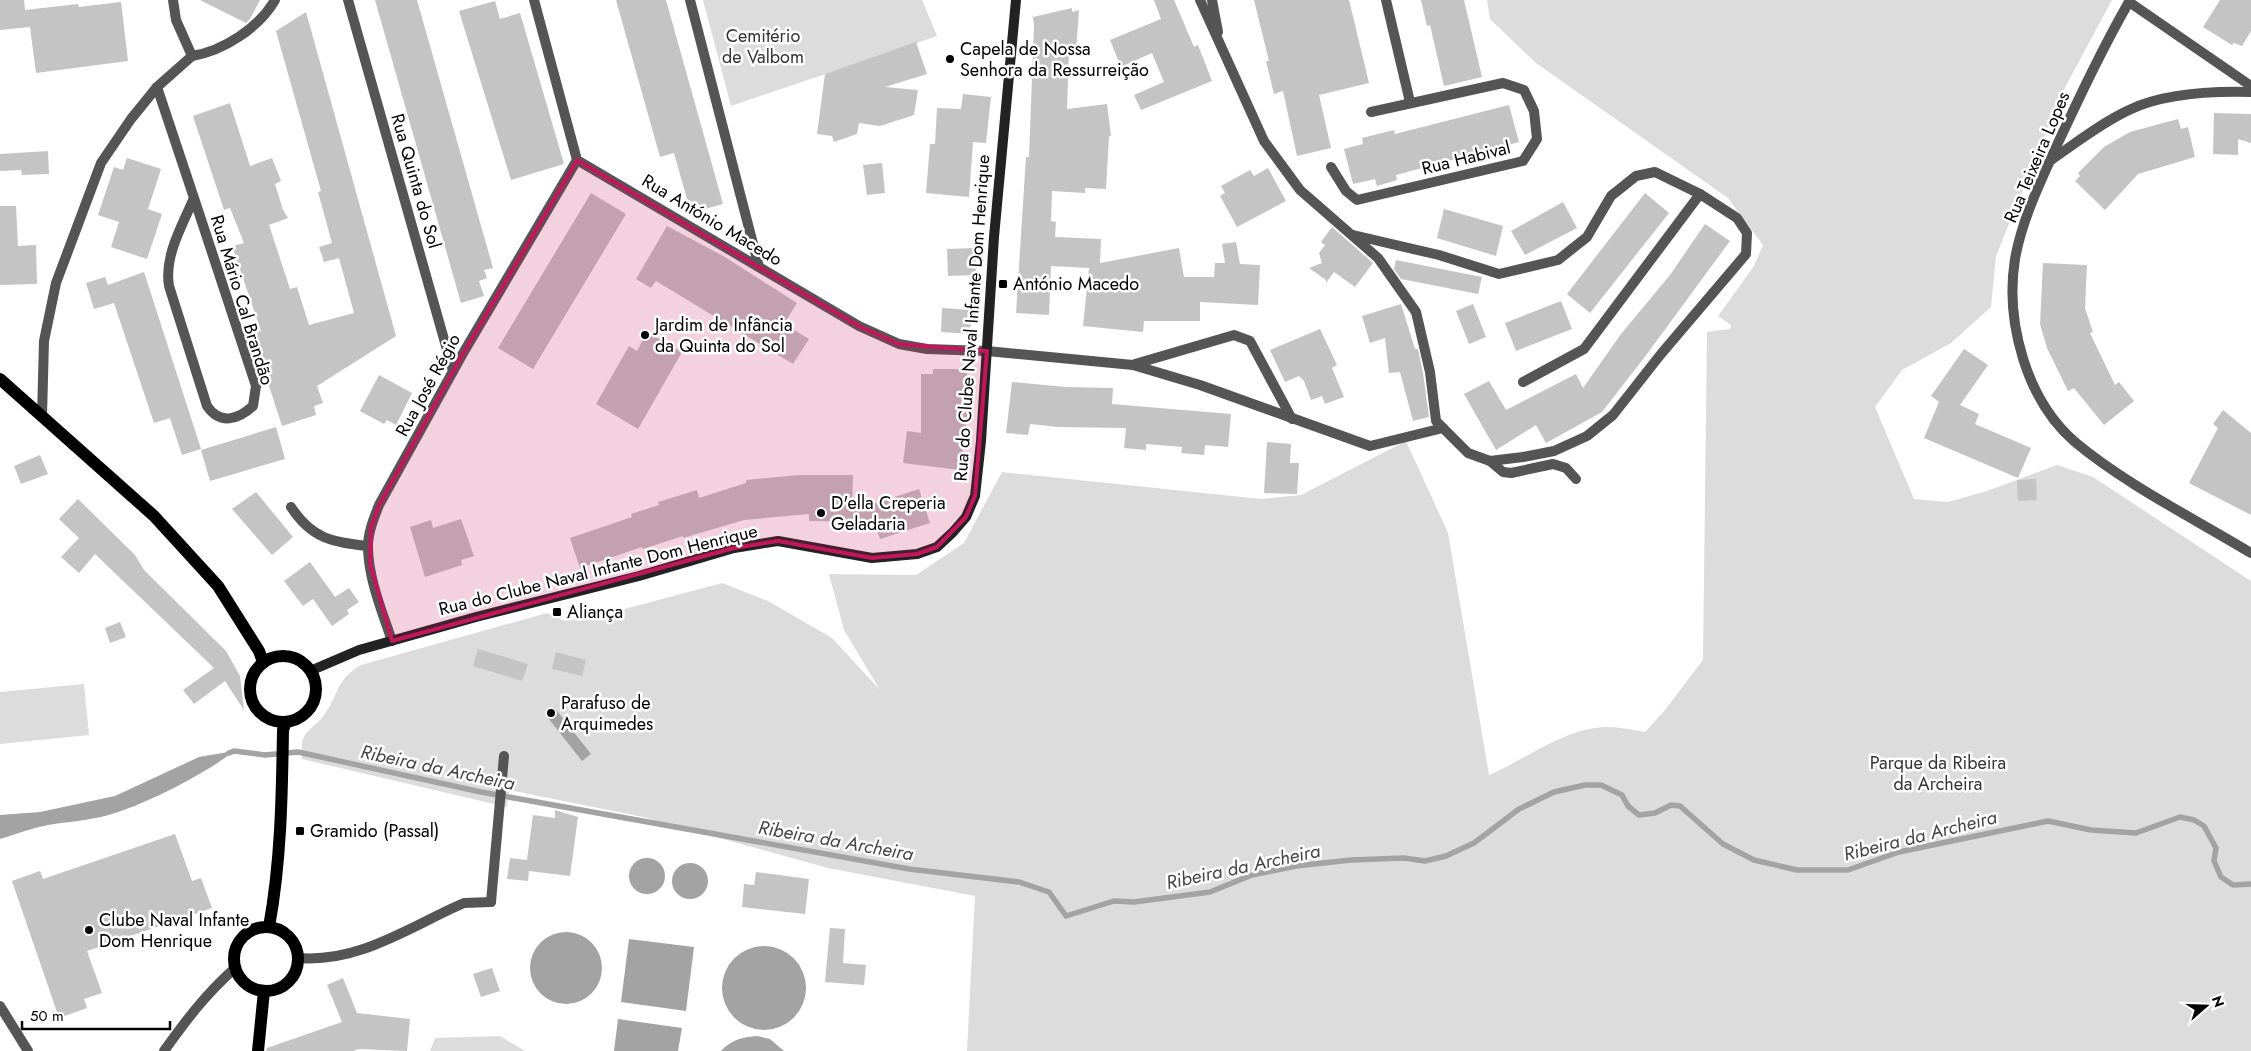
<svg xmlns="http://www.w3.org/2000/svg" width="2251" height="1051" font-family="Jost,sans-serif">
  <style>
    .green { fill: #dcdcdc }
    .water { fill: #a3a3a3 }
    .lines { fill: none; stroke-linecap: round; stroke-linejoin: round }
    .stream { stroke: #a3a3a3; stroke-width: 5.5 }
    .building { fill: #c4c4c4 }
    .lane { stroke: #555; stroke-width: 10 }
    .street { stroke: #555; stroke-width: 10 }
    .secondary { stroke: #222; stroke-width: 10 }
    .primary { stroke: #000; stroke-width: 12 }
    .marked { fill: #c2185b; fill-opacity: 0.2; stroke: #c2185b; stroke-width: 4; stroke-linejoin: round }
    .poi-dot { fill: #000; stroke: #fff; stroke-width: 2 }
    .labels { text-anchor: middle; stroke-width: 5; stroke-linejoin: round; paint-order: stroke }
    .park-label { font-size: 18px; fill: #333; stroke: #fff }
    .poi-label { font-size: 18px; fill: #000; stroke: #fff; text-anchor: start }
    .street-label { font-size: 18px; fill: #000; stroke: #fff }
    .water-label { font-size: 19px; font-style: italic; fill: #444; stroke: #fff }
  </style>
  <rect width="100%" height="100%" fill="#fff"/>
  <!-- green -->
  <g class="green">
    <path d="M703 0H922L937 36 731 106Z"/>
    <path d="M1487 0H2112L2061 95 1996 256 1991 307 1951 343 1902 370 1875 407 1914 499 1948 502 1987 491 2057 465 2093 477 2251 581V1051H967L975 896 828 868 643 817 509 790 507 807 302 759C302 753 301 745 303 739 307 729 318 724 324 715 339 695 335 680 361 665L547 613 565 621 617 611 722 583 768 601 832 638 880 690 844 630 829 574 916 575 964 543 1002 472 1261 499 1301 495 1406 441 1448 533 1489 775C1520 762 1561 732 1595 728 1611 725 1628 729 1645 732L1665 710 1703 660 1707 332 1730 329 1731 325 1718 316 1754 266 1763 245 1728 198 1536 63 1490 19Z"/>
    <path d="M84 684 89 735 0 744V692Z"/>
    <path d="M500 1036 525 1051H430L435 1038Z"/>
  </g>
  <!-- water -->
  <g class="water">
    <path d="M554 707 591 754 582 761 545 714Z"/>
    <path d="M234 751C206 774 137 809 101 817 83 821 65 822 48 825 32 828 16 834 0 839V815L40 812 115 796 199 757Z"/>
    <circle cx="647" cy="876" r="18"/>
    <circle cx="690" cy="881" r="18"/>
    <circle cx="566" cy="968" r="36"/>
    <path d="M629 939 694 947 686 1011 621 1002Z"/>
    <circle cx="764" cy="988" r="42"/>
    <path d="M618 1019 682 1028 678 1051H614Z"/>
    <path d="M757 1036 770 1039 784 1051H721C731 1040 742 1037 757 1036Z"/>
  </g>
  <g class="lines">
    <!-- stream -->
    <path class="stream" d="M229 753 234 751 265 755 298 752 481 792 909 869 1019 882 1049 892 1066 916 1114 901 1134 902 1210 892 1252 875 1296 866 1351 860 1404 858 1425 861 1446 856 1474 843 1519 809 1554 792 1585 785H1601L1622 795 1628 806 1639 815 1655 813 1671 805 1680 806 1723 844 1754 860 1797 870H1848L1899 852 2048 821 2091 830 2136 833 2180 817 2194 820 2204 826 2216 848 2214 861 2221 877 2233 885 2251 884"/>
  </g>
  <!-- building -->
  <g class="building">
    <path d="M0 0H24L25 10 78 4 79 7 121 2 128 61 36 73 30 27 0 30Z"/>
    <path d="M200 0H260L250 19 246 23Z"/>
    <path d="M375 0H417L493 268 484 270 487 278 479 281 484 296 461 303Z"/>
    <path d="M616 0H666L723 204 705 209 687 199 674 153 660 157Z"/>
    <path d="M1154 0H1174L1194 47 1198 45 1212 81 1141 110 1134 95 1164 82 1152 53 1121 67 1110 40 1161 19Z"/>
    <path d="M1254 0H1349L1369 83 1319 95 1331 148 1297 156 1283 91 1274 94 1266 61H1269Z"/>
    <path d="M1421 0H1464L1482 77 1444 86 1430 25 1427 26Z"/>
    <path d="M2220 0H2251V31L2242 46 2234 43 2232 45 2203 27Z"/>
    <path d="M495 1 500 19 520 13 564 164 511 180 459 11Z"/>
    <path d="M1072 8V12L1079 10 1076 52 1069 51 1067 109 1107 104 1111 136H1109L1106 189 1085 188V193L1052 191 1051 221 1056 222 1055 237 1101 239 1100 263 1179 248 1184 277H1214L1215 263H1225L1222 244 1236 242 1240 264 1260 265 1258 305 1200 302V321H1144L1143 332 1083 326 1089 268 1051 266 1049 315 1016 313 1026 157H1029L1034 25 1033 17Z"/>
    <path d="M306 12 396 336 317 386 323 403 314 406 316 415 282 426 252 333 261 331 232 246 244 243 230 208 224 210 193 116 230 103 250 166 272 158 281 181 275 184 283 210 288 218 269 225 290 289 297 287 309 325 354 313 339 258 324 262 319 247 332 243 318 192 321 191 276 31Z"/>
    <path d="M916 42 927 74 885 87 918 90 914 115 880 126 859 123 857 134 834 142 832 136 817 134 825 74Z"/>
    <path d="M963 94 991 97 986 143 973 142 969 197 926 193 930 144H935L937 108 961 109Z"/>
    <path d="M1509 105 1519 142 1396 175 1397 180 1377 186 1375 179 1353 184 1344 149 1363 144 1362 138 1394 130 1395 134Z"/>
    <path d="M2214 113 2251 114V143L2238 139V155L2213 154Z"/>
    <path d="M2178 119 2181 129 2188 127 2195 157 2138 174 2105 210 2075 181 2080 176 2078 173 2104 147 2130 132Z"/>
    <path d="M48 151 49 174 22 175 21 170 0 171V154Z"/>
    <path d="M127 158 161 169 148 209 162 214 147 259 111 247 119 222 98 215 114 167 123 170Z"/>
    <path d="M882 163 885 193 867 195 863 165Z"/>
    <path d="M1268 168 1286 201 1237 227 1220 196 1225 193 1221 186 1250 170 1254 176Z"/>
    <path d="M591 193 626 214 533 369 498 348Z"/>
    <path d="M1645 193 1669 213 1590 313 1567 294Z"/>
    <path d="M1563 202 1577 228 1525 255 1511 231Z"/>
    <path d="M0 206H16L18 246 36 245 37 284 0 285Z"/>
    <path d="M1444 209 1503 226 1496 256 1437 238Z"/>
    <path d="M1705 224 1730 241 1647 354 1602 412 1546 443 1536 425 1496 450 1464 394 1489 381 1506 410 1576 374 1583 388 1621 334 1670 275Z"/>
    <path d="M667 226 725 257 797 303 784 324 809 339 793 364 656 281 651 288 636 279Z"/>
    <path d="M1332 227 1373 263 1355 287 1334 272 1326 283V280L1309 268 1322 263 1319 253 1325 245 1321 242Z"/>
    <path d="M975 248 976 275 948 276 947 249Z"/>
    <path d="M1396 260 1482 277 1478 294 1401 279 1394 269Z"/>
    <path d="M2043 263 2087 265 2085 308 2093 332 2090 333 2115 385 2119 382 2134 401 2104 425 2074 388 2068 391 2047 348 2040 324Z"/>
    <path d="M144 272 201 449 182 455 170 418 154 423 114 303 94 309 86 283 105 277 108 285Z"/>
    <path d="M1561 301 1572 329 1516 351 1505 323Z"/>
    <path d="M1401 304 1415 349H1418L1423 373 1429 417 1413 421 1400 372 1389 373 1385 338 1370 343 1362 316Z"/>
    <path d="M1473 304 1486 337 1469 344 1456 311Z"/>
    <path d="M942 308 972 310 970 334 941 332Z"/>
    <path d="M1320 329 1337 365 1332 368 1344 397 1325 404 1322 396 1311 400 1304 381 1299 376 1285 382 1270 350Z"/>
    <path d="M647 332 682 352 638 429 596 404 629 346 637 351Z"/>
    <path d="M1964 349 1988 365 1960 405 1979 414 1975 424 2031 448 2018 478 1924 438 1939 402 1931 396Z"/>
    <path d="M933 369H967V417L960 470 903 463 907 431 921 433V374H933Z"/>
    <path d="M379 375 412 393 396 425 387 420 384 424 360 411Z"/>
    <path d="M1012 382 1066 387 1113 388 1112 404 1231 414 1228 447 1205 445 1204 455 1181 453 1182 447 1146 444V450L1124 448 1126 428 1058 427 1030 424 1028 435 1006 433Z"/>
    <path d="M2223 410 2251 433V515L2189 483 2218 428 2213 424Z"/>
    <path d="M276 427 285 459 210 481 201 450Z"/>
    <path d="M1267 442 1291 444 1290 463H1299L1297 494 1264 493Z"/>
    <path d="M40 455 48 474 21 484 14 466Z"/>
    <path d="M799 475H853L852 511 919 489 930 523 880 539 874 522 809 521V514L744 520 683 538V536L643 549 642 547 580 568 570 538 632 517 631 514 659 505 658 502 697 490 699 498 746 483V480Z"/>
    <path d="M2036 479 2037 500 2018 501 2017 480Z"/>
    <path d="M256 492 293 537 272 555 232 509Z"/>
    <path d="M78 499 135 555 144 570 226 651 240 676 244 710 225 681 194 704 183 690 214 668 95 554 79 573 61 557 79 538 59 519Z"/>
    <path d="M461 519 474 556 461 560 462 565 425 577 410 527 431 520 433 528Z"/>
    <path d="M310 562 335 597 349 588 359 602 347 610 349 614 332 626 313 599 303 606 284 581Z"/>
    <path d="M120 622 126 637 110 643 105 628Z"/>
    <path d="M478 649 528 664 522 681 473 666Z"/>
    <path d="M556 652 586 660 582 676 552 669Z"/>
    <path d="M555 810 578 817 570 876 529 871 528 881 507 879 510 858 527 860 533 815 555 818Z"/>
    <path d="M175 834 192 881 201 878 212 908 87 951 102 993 84 999 87 1008 59 1018 12 881 40 871 43 879Z"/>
    <path d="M756 872 809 879 805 914 742 907 744 884 754 885Z"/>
    <path d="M830 928 845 929 843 963 866 965 864 985 825 982Z"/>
    <path d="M492 968 500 991 481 997 473 974Z"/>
    <path d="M343 978 357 1013 410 1019 407 1051 359 1049 353 1051H266L267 1048 342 1022 327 985Z"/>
  </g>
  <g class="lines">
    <!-- lane -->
    <g class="lane">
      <path d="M1490 461 1503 472 1511 473 1553 464 1566 468 1576 479"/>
      <path d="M491 902 504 756"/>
      <path d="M0 1006 28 1051"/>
    </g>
    <!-- street -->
    <g class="street">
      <path d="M348 0 453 371"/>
      <path d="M534 0 577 160 859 326 899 344 927 349 987 351 1133 365 1200 385 1370 446 1443 428"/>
      <path d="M690 0 759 267"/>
      <path d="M1200 0 1264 141 1300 190 1378 258 1416 312 1430 372 1436 421 1468 453 1490 461 1523 457 1554 451 1587 436 1613 415 1661 354 1746 254 1747 233 1737 218 1700 194 1655 172 1636 176 1611 196 1587 237 1558 260 1499 274 1439 255 1353 235"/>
      <path d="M1212 0 1218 32"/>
      <path d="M1386 0 1410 102"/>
      <path d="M2130 0C2103 47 2080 96 2057 145 2041 181 2022 219 2015 259 2005 321 2026 400 2075 442 2125 484 2195 519 2251 553"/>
      <path d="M2129 2 2251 86"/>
      <path d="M192 56C223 51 259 28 275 0"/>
      <path d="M157 87 194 198C182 226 164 256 169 286L207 406C220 425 238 420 253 406L256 386 194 198"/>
      <path d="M2051 160C2076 143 2101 123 2129 110 2164 93 2213 91 2251 92"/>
      <path d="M1331 167 1346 191 1357 200 1523 161 1537 139 1534 111 1524 90 1503 83 1371 112"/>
      <path d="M1135 364 1234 335 1250 341 1292 419"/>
      <path d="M1523 382 1584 349 1700 194"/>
      <path d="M42 416 44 341 56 283 101 163 131 119 157 87 192 56 176 20 173 0"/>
      <path d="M291 507C312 539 332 542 368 546"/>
      <path d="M392 641C382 611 368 578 368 546 368 532 374 518 379 505L462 355 577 160"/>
      <path d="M298 958C356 963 405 930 455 907L464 903 491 902"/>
      <path d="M164 1051C187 1019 205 995 235 968"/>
    </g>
    <!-- secondary -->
    <path class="secondary" d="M310 671 359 650 476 617 639 576 734 548 778 541 872 558 917 554 937 547 953 532 966 517 975 496 981 441 994 237 1016 0"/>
    <!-- primary -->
    <g class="primary">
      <path d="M0 379 154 516 218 586 259 651 263 662"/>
      <circle cx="283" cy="689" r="33"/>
      <circle cx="266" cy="959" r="32"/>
      <path d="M269 927C281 862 282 795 283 730L286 722"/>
      <path d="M258 1051 264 991"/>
    </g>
  </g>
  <!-- marked area -->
  <path class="marked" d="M577 160 859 326 899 344 987 351 975 496 966 517 937 547 917 554 872 558 778 541 734 548 392 641 370 564 371 527 379 505 462 355Z"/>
  <!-- markers -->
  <g class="poi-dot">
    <circle cx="950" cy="59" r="5"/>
    <rect x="998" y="279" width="10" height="10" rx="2.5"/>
    <circle cx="645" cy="335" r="5"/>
    <circle cx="821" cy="513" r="5"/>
    <rect x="552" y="607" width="10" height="10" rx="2.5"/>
    <circle cx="551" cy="713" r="5"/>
    <rect x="295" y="826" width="10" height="10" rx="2.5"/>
    <circle cx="89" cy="930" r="5"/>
  </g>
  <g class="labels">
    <!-- park labels -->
    <g class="park-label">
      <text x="763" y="42">Cemitério<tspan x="763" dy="21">de Valbom</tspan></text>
      <text x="1938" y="769">Parque da Ribeira<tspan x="1938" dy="21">da Archeira</tspan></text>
    </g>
    <!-- poi labels -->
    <g class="poi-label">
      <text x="960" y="55">Capela de Nossa<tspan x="960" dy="21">Senhora da Ressurreição</tspan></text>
      <text x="1013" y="290">António Macedo</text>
      <text x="655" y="331">Jardim de Infância<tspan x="655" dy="21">da Quinta do Sol</tspan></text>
      <text x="831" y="509">D'ella Creperia<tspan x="831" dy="21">Geladaria</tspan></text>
      <text x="567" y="618">Aliança</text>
      <text x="561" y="709">Parafuso de<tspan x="561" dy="21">Arquimedes</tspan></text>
      <text x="310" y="837">Gramido (Passal)</text>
      <text x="99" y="926">Clube Naval Infante<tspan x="99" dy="21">Dom Henrique</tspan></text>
    </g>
    <!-- street labels -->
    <g class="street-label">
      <text transform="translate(2037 157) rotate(-67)" y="6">Rua Teixeira Lopes</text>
      <text transform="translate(1466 158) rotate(-14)" y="6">Rua Habival</text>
      <text transform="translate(416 181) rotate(74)" y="6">Rua Quinta do Sol</text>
      <text transform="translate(712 220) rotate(31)" y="6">Rua António Macedo</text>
      <text transform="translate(242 300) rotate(73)" y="6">Rua Mário Cal Brandão</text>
      <text transform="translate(972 318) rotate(-86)" y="6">Rua do Clube Naval Infante Dom Henrique</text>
      <text transform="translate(428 385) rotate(-61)" y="6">Rua José Régio</text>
      <text transform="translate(598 570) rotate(-14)" y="6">Rua do Clube Naval Infante Dom Henrique</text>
    </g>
    <!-- water labels -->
    <g class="water-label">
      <text transform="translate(438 767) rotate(12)" y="7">Ribeira da Archeira</text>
      <text transform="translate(1920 835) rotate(-14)" y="7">Ribeira da Archeira</text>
      <text transform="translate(836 840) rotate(10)" y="7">Ribeira da Archeira</text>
      <text transform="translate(1243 866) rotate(-12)" y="7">Ribeira da Archeira</text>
    </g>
  </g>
  <!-- north arrow -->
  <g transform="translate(2206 1006) rotate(70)" stroke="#ffffff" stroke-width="4" paint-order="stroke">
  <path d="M0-4L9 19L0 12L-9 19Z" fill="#000000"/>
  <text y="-8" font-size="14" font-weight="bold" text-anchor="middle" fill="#000000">N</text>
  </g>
  <!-- scale -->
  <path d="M22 1021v8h148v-8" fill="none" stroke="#000000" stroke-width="2.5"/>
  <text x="30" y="1021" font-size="15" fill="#000000" stroke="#ffffff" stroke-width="4" paint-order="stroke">50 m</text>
</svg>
